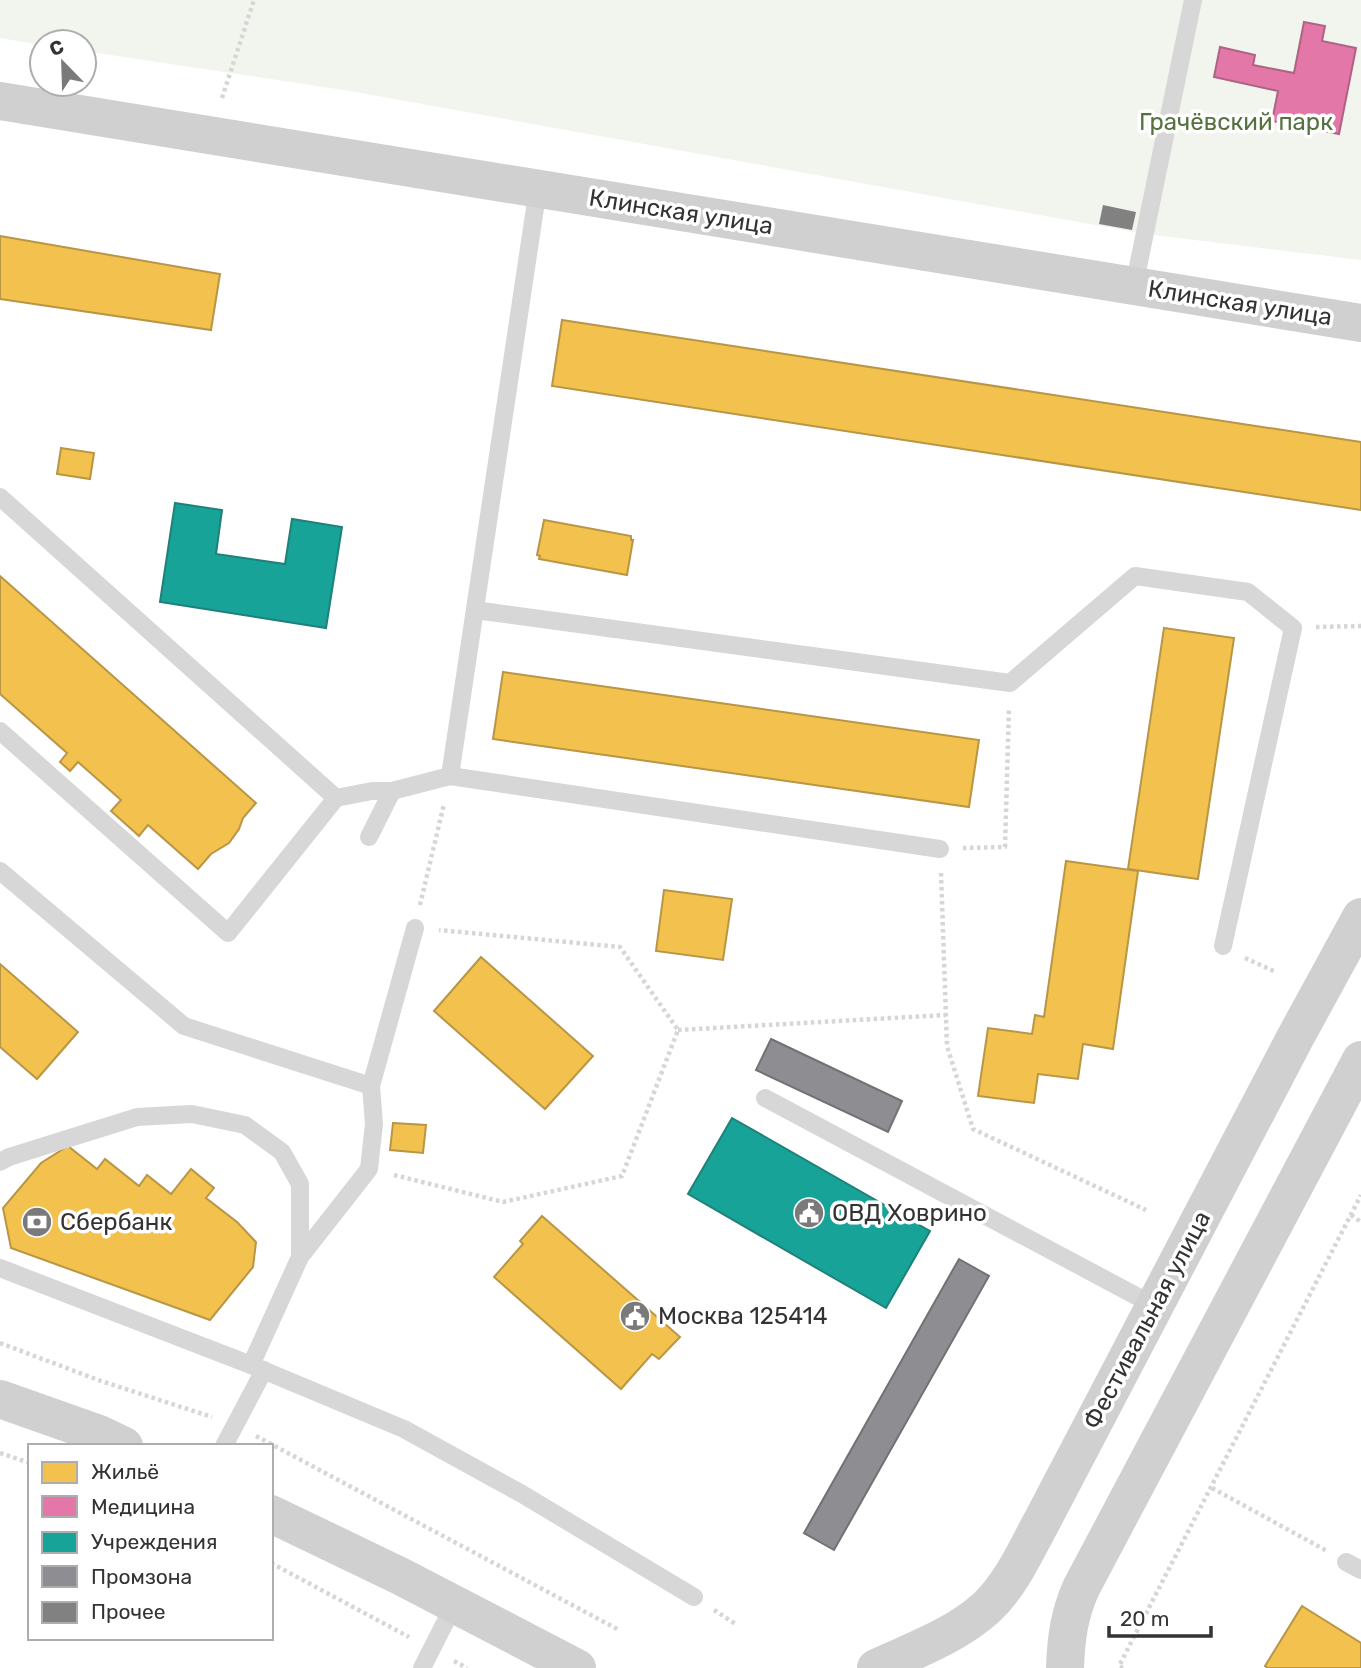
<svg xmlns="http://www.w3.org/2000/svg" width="1361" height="1668" font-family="Rubik,sans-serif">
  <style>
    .green { fill: #f1f5ed }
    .homes { fill: #f2c14e; stroke: #b99646; stroke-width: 2 }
    .health { fill: #e377a8; stroke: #ae6385; stroke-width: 2 }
    .public { fill: #17a398; stroke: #1f817a; stroke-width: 2 }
    .industry { fill: #8d8d92; stroke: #727276; stroke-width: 2 }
    .building { fill: #818181 }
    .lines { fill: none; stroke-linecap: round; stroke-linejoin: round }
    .path { stroke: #d6d6d6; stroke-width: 4.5; stroke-dasharray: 3.5 3.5; stroke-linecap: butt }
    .lane { stroke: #d7d7d7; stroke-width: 18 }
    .secondary { stroke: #d0d0d0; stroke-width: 38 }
    .labels { text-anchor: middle; stroke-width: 7; stroke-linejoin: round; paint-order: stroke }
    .park-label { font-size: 24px; fill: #56703f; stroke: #fff }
    .street-label { font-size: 24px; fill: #333; stroke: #fff }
    .poi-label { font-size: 24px; fill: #333; stroke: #fff; text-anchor: start }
  </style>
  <rect width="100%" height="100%" fill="#fff"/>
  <!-- green -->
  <path class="green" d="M0 0H1361V260L1145 234 344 90 84 51V42H42V45L0 38Z"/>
  <!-- homes -->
  <g class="homes">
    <path d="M0 236 220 274 211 330 0 299Z"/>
    <path d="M562 320 1361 442V510L552 386Z"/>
    <path d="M61 448 94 453 90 479 57 474Z"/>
    <path d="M544 520 631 536V540H633L627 575 539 559 540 556 537 555Z"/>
    <path d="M0 576 256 803 243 818 239 829 229 843 211 854 198 869 148 825 139 836 111 811 121 800 78 762 70 771 60 762 67 753 0 694Z"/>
    <path d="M1164 628 1234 638 1198 879 1128 869Z"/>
    <path d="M503 672 979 740 969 807 493 739Z"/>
    <path d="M1066 861 1138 871 1113 1049 1083 1044 1078 1079 1038 1074 1034 1103 978 1096 988 1028 1032 1034 1035 1015 1044 1017Z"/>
    <path d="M664 890 732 899 723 960 656 951Z"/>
    <path d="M481 957 593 1056 545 1109 434 1011Z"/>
    <path d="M0 964 78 1032 37 1079 0 1047Z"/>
    <path d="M393 1123 426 1125 423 1153 390 1150Z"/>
    <path d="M68 1146 97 1169 105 1159 139 1186 147 1175 171 1194 191 1169 214 1188 206 1198 237 1222 256 1242 253 1267 210 1320 11 1248 3 1208 41 1163Z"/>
    <path d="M542 1216 680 1337 659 1359 652 1354 621 1389 494 1277 523 1244 520 1241Z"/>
    <path d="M1302 1606 1361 1643V1668H1268L1265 1666Z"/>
  </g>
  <!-- health -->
  <path class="health" d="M1304 22 1325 26 1322 41 1356 48 1339 134 1272 121 1278 91 1214 77 1220 47 1255 55 1253 65 1294 73Z"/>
  <!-- public -->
  <g class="public">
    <path d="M175 503 222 510 216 554 285 564 292 519 342 527 326 628 160 602Z"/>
    <path d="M732 1118 930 1231 886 1308 688 1194Z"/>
  </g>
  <!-- industry -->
  <g class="industry">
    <path d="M771 1039 902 1101 888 1132 756 1070Z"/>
    <path d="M959 1259 989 1276 834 1550 804 1533Z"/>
  </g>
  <!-- building -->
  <path class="building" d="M1103 205 1136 212 1132 230 1099 224Z"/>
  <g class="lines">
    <!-- path -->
    <g class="path">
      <path d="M222 98 254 0"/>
      <path d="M1316 627 1361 626"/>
      <path d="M963 848 1005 847 1009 708"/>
      <path d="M941 873 947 1046 973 1129 1146 1210"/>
      <path d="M420 905 444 804"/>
      <path d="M1245 958 1276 972"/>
      <path d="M678 1030 946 1015"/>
      <path d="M394 1175 503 1202 622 1176 678 1030 620 947 439 930"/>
      <path d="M1351 1215 1361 1222"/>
      <path d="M0 1343 101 1381 212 1417"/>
      <path d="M256 1436 619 1630"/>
      <path d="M0 1453 30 1463"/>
      <path d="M1212 1488 1327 1551"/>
      <path d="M271 1563 409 1637"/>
      <path d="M714 1610 737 1625"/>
      <path d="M454 1661 467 1668"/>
      <path d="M1123 1668 1119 1666 1361 1195"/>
    </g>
    <!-- lane -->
    <g class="lane">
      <path d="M538 188 450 776 940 849"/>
      <path d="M1134 286 1193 0"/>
      <path d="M0 497 336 798 372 791H392L450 776"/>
      <path d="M475 610 1010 683 1135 576 1248 592 1293 628 1223 946"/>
      <path d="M0 731 228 933 336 798"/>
      <path d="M369 837 392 791"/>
      <path d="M0 871 184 1026 371 1086"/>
      <path d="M765 1098 1155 1306"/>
      <path d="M0 1162 9 1157 137 1117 192 1114 245 1125 282 1152 300 1184V1257L251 1365"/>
      <path d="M300 1257 369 1169 374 1124 371 1086 415 928"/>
      <path d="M0 1268 251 1365 404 1429 522 1494 694 1597"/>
      <path d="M224 1446 264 1370"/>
      <path d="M1346 1562 1361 1570"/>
      <path d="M422 1668 454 1605"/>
    </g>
    <!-- secondary -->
    <g class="secondary">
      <path d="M0 101 1361 323"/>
      <path d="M0 1399 99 1434 124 1446"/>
      <path d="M271 1514 400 1576 577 1668"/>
      <path d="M876 1668C913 1651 955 1636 986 1608 1011 1585 1026 1550 1042 1521L1295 1038 1361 917"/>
      <path d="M1065 1668C1066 1639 1069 1615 1081 1588L1361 1060"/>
    </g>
  </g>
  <!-- icons -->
  <defs>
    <g id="civic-disc" transform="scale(1.575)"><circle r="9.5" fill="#7a7a7a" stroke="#fff"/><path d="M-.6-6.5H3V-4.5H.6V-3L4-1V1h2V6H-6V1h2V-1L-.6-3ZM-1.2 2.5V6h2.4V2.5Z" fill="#fff"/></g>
    <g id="bank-disc" transform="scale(1.575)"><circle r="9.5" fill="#7a7a7a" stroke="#fff"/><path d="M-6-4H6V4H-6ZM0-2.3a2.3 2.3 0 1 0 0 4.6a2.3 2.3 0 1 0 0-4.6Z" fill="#fff"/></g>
  </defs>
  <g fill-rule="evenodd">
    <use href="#civic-disc" x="809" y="1213"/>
    <use href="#bank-disc" x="37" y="1222"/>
    <use href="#civic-disc" x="635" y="1316"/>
  </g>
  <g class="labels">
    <!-- park labels -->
    <g class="park-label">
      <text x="1236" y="130">Грачёвский парк</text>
    </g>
    <!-- street labels -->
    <g class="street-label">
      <text transform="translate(681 212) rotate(9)" y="8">Клинская улица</text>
      <text transform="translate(1240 303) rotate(9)" y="8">Клинская улица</text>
      <text transform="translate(1147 1320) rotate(-62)" y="8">Фестивальная улица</text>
    </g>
    <!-- poi labels -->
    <g class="poi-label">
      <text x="832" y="1221">ОВД Ховрино</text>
      <text x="60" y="1230">Сбербанк</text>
      <text x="658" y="1324">Москва 125414</text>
    </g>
  </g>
  <!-- legend -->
  <rect x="28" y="1444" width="245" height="196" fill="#ffffff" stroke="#adadad" stroke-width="2"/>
  <rect x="42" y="1462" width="35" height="21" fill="#f2c14e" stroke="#adadad" stroke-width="2"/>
  <text x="91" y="1479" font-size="21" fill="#333333">Жильё</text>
  <rect x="42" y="1496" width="35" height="21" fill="#e377a8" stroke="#adadad" stroke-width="2"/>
  <text x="91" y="1514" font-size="21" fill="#333333">Медицина</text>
  <rect x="42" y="1532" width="35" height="21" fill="#17a398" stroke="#adadad" stroke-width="2"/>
  <text x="91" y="1549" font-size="21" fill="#333333">Учреждения</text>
  <rect x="42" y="1566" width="35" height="21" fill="#8d8d92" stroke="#adadad" stroke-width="2"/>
  <text x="91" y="1584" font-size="21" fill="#333333">Промзона</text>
  <rect x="42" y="1602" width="35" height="21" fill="#818181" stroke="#adadad" stroke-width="2"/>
  <text x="91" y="1619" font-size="21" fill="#333333">Прочее</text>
  <!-- north arrow -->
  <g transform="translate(63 63) rotate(337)"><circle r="33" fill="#ffffff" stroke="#adadad" stroke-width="2"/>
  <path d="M0-5L12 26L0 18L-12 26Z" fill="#7a7a7a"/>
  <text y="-10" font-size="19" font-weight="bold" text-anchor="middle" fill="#333333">С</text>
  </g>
  <!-- scale -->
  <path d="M1109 1626v10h102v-10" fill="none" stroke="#333333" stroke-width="3.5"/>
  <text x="1120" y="1626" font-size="21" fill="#333333" stroke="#ffffff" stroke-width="5" paint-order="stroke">20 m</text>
</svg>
